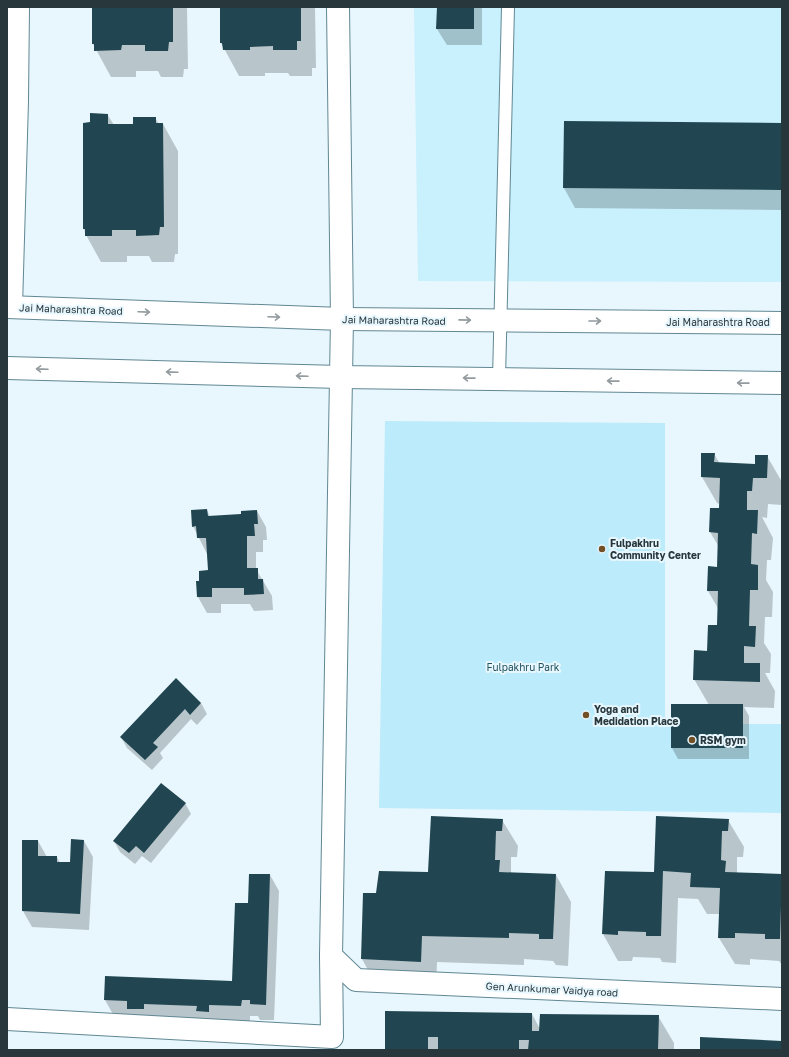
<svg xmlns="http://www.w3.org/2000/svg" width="789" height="1057" font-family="'Golos Text',sans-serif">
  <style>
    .built { fill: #c8f0fd }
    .green { fill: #bcebfb }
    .shadow { fill: #0003 }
    .building { fill: #214651 }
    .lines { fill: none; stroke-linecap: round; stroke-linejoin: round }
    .lane-casing { stroke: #618793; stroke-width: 14 }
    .street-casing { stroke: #618793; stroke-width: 24 }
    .secondary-casing { stroke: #618793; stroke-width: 24 }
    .lane { stroke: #fff; stroke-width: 12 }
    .street { stroke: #fff; stroke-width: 22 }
    .secondary { stroke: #fff; stroke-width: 22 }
    .oneway { stroke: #939b9e }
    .poi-dot { fill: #714f27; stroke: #e7f7fd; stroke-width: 1.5 }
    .labels { text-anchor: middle; stroke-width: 4; stroke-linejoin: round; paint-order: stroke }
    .street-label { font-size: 10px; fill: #27373c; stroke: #e7f7fd }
    .poi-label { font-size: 10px; font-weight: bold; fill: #27373c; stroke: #e7f7fd; text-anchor: start }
    .park-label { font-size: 10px; fill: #235260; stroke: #e7f7fd }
  </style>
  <rect width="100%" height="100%" fill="#e7f7fd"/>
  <!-- built -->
  <path class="built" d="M414 7H782V282L418 281Z"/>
  <!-- green -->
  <path class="green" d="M385 421 665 423V724H782V813L379 808Z"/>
  <!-- shadow -->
  <g class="shadow">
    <path d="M93 7H187L188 69H184L183 77H161L158 71H136V77H111L93 44Z"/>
    <path d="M221 7H315L316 68H312V76H290L288 73H265V76H239L221 43Z"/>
    <path d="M438 7H482V45H447L437 29Z"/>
    <path d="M107 114 114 125H134L155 118 159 124H163L178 151V254H175L174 262H152L149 256H127V262H101L86 235 84 229 91 123Z"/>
    <path d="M782 124V210L575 208 564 188Z"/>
    <path d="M714 454 720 464 756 465 767 456 782 482V505L768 504 767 518 762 517 773 538 771 560H767L766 580 773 592 772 617H765L764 643 771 654 770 673H765L775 691 774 708 744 707 749 716V759H678L672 748 709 705 694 679 718 626 719 610 708 591 718 568 719 547 710 532 720 509V504L717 503 702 477Z"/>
    <path d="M207 510 210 517 242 515 257 511 266 527 267 540H263V552H256V569L272 596 273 610 254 611 250 604H221V613H207L198 597 197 582H200L209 571 207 554 193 526Z"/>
    <path d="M176 679 201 703 207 714 197 725 191 719 160 753 163 758 152 770 127 748 121 737Z"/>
    <path d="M185 803 191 814 151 863 142 856 135 864 120 852 114 841Z"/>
    <path d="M502 820 518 846 517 857H511V873L556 875 571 902 568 966 556 965 553 961 524 959V965L437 962 436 988 377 986 362 959 364 894H377L429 873Z"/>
    <path d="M728 820 744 847 743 857H737V873L782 876V965L779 961 750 959V965L735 964 719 938 720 914H707L698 899 678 898 676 963 662 962 660 958 633 957 632 961H618L603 934 655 873Z"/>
    <path d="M38 841 47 857H57L60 863H71L84 841 93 857 89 930 32 927 23 911Z"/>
    <path d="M270 875 279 891 274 1020H260L258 1016H250V1021L114 1016 105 1000 233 982 249 904Z"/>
    <path d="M386 1012 532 1014 540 1029 658 1016 674 1043V1050H386Z"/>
  </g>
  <!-- building -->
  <g class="building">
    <path d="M92 7H173V42H169L168 51H145V45H122L121 50 94 51V44H92Z"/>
    <path d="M220 7H301V41H297V50H273V46L250 47V50H223L222 43H220Z"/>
    <path d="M437 7H474V29H436Z"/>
    <path d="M90 113 108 114V124H133V117H156V123H163L164 227H160L159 235 136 236V230H112V236H85V229H83V123L90 122Z"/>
    <path d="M564 121 782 123V190L563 188Z"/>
    <path d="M701 453H715L714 462 755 464V455H768L767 478H753L752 491H747V510H758L757 534 752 533 751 564 758 565V590H750L749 626H756L755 647 744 646V663H760V682L693 680 694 650 707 651 708 625H717L718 591H707L708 566 717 567 718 533 709 532 710 508H719L720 478 701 477Z"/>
    <path d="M207 509 208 516 241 514V511L257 510 258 524H254L255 536H247V568H258V579H263L264 594 244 595V588H212V597H197L196 581H199V571L208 570 206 538H197L196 526 192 527 191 510Z"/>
    <path d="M176 678 201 703 190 715 185 709 153 743 158 747 145 760 120 737Z"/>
    <rect x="671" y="704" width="72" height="44"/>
    <path d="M161 783 186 803 144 853 136 846 129 853 113 841Z"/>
    <path d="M431 816 503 819 502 831H496L495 860H500L499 872 556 874 553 939H539V934L509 933V938L422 936 421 962 361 959 363 893H376L379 871 428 872Z"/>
    <path d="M656 816 729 819 728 831H722L721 860 726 861 725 872 782 874 780 939H765V934L735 933V938H718L720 888 690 887 691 873 663 871 661 936H646V932L618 931V935L602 934 605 871 654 872Z"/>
    <path d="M71 839 84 840 80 914 22 911V840H38V856H57V862H70Z"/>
    <path d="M249 874H270L266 1005 250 1004V1000H242L241 1006 209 1005V1012L196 1011 197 1006 144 1004V1009H127V1001L104 1000 105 976 232 981 235 903H248Z"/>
    <path d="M385 1011 532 1013V1031H539L540 1014 659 1015 658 1050H528L529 1040H519V1050H438V1037H428V1050H385Z"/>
    <path d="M700 1037 782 1041V1050H700Z"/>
  </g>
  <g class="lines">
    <!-- lane casing -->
    <g class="lane-casing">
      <path id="lane" d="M499 379 508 7"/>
    </g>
    <!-- street casing -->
    <g class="street-casing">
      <g id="street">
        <path d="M7 307 342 319"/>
        <path d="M11 307 17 101 18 7"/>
        <path d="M7 368 341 377 331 956 332 1037 7 1019"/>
        <path d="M331 956 356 980 782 999"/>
      </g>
    </g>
    <!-- secondary casing -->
    <g class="secondary-casing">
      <g id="secondary">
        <path d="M338 7 342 319 341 377 782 383"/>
        <path d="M342 319 782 323"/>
      </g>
    </g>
    <!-- lane -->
    <use href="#lane" class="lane"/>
    <!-- street -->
    <use href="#street" class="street"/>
    <!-- secondary -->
    <use href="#secondary" class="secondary"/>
  </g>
  <!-- one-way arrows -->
  <defs><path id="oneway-shaft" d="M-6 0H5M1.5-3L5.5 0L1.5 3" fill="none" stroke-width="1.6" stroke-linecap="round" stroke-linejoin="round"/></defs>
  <g class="oneway">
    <use href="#oneway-shaft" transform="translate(144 312) rotate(2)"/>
    <use href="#oneway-shaft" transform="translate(274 317) rotate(2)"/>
    <use href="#oneway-shaft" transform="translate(465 320) rotate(1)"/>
    <use href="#oneway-shaft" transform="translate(595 321)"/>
    <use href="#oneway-shaft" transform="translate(42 369) rotate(-178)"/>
    <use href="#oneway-shaft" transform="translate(172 372) rotate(-178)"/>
    <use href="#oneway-shaft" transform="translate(302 376) rotate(-178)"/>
    <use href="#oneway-shaft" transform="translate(469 378) rotate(-179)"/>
    <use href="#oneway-shaft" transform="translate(613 381) rotate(-179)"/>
    <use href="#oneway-shaft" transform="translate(743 383) rotate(-179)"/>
  </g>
  <!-- markers -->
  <g class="poi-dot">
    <circle cx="602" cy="549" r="4"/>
    <circle cx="586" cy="715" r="4"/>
    <circle cx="692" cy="740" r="4"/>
  </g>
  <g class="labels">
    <!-- street labels -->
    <g class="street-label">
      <text transform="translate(71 309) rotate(2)" y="4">Jai Maharashtra Road</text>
      <text transform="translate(394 320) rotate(1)" y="4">Jai Maharashtra Road</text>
      <text x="718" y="326">Jai Maharashtra Road</text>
      <text transform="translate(552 989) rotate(3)" y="4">Gen Arunkumar Vaidya road</text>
    </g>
    <!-- poi labels -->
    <g class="poi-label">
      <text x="610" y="547">Fulpakhru<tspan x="610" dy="12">Community Center</tspan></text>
      <text x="594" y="713">Yoga and<tspan x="594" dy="12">Medidation Place</tspan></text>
      <text x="700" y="744">RSM gym</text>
    </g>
    <!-- park labels -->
    <g class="park-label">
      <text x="523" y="671">Fulpakhru Park</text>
    </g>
  </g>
  <!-- border -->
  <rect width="789" height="1057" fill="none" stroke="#27373c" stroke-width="16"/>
</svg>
